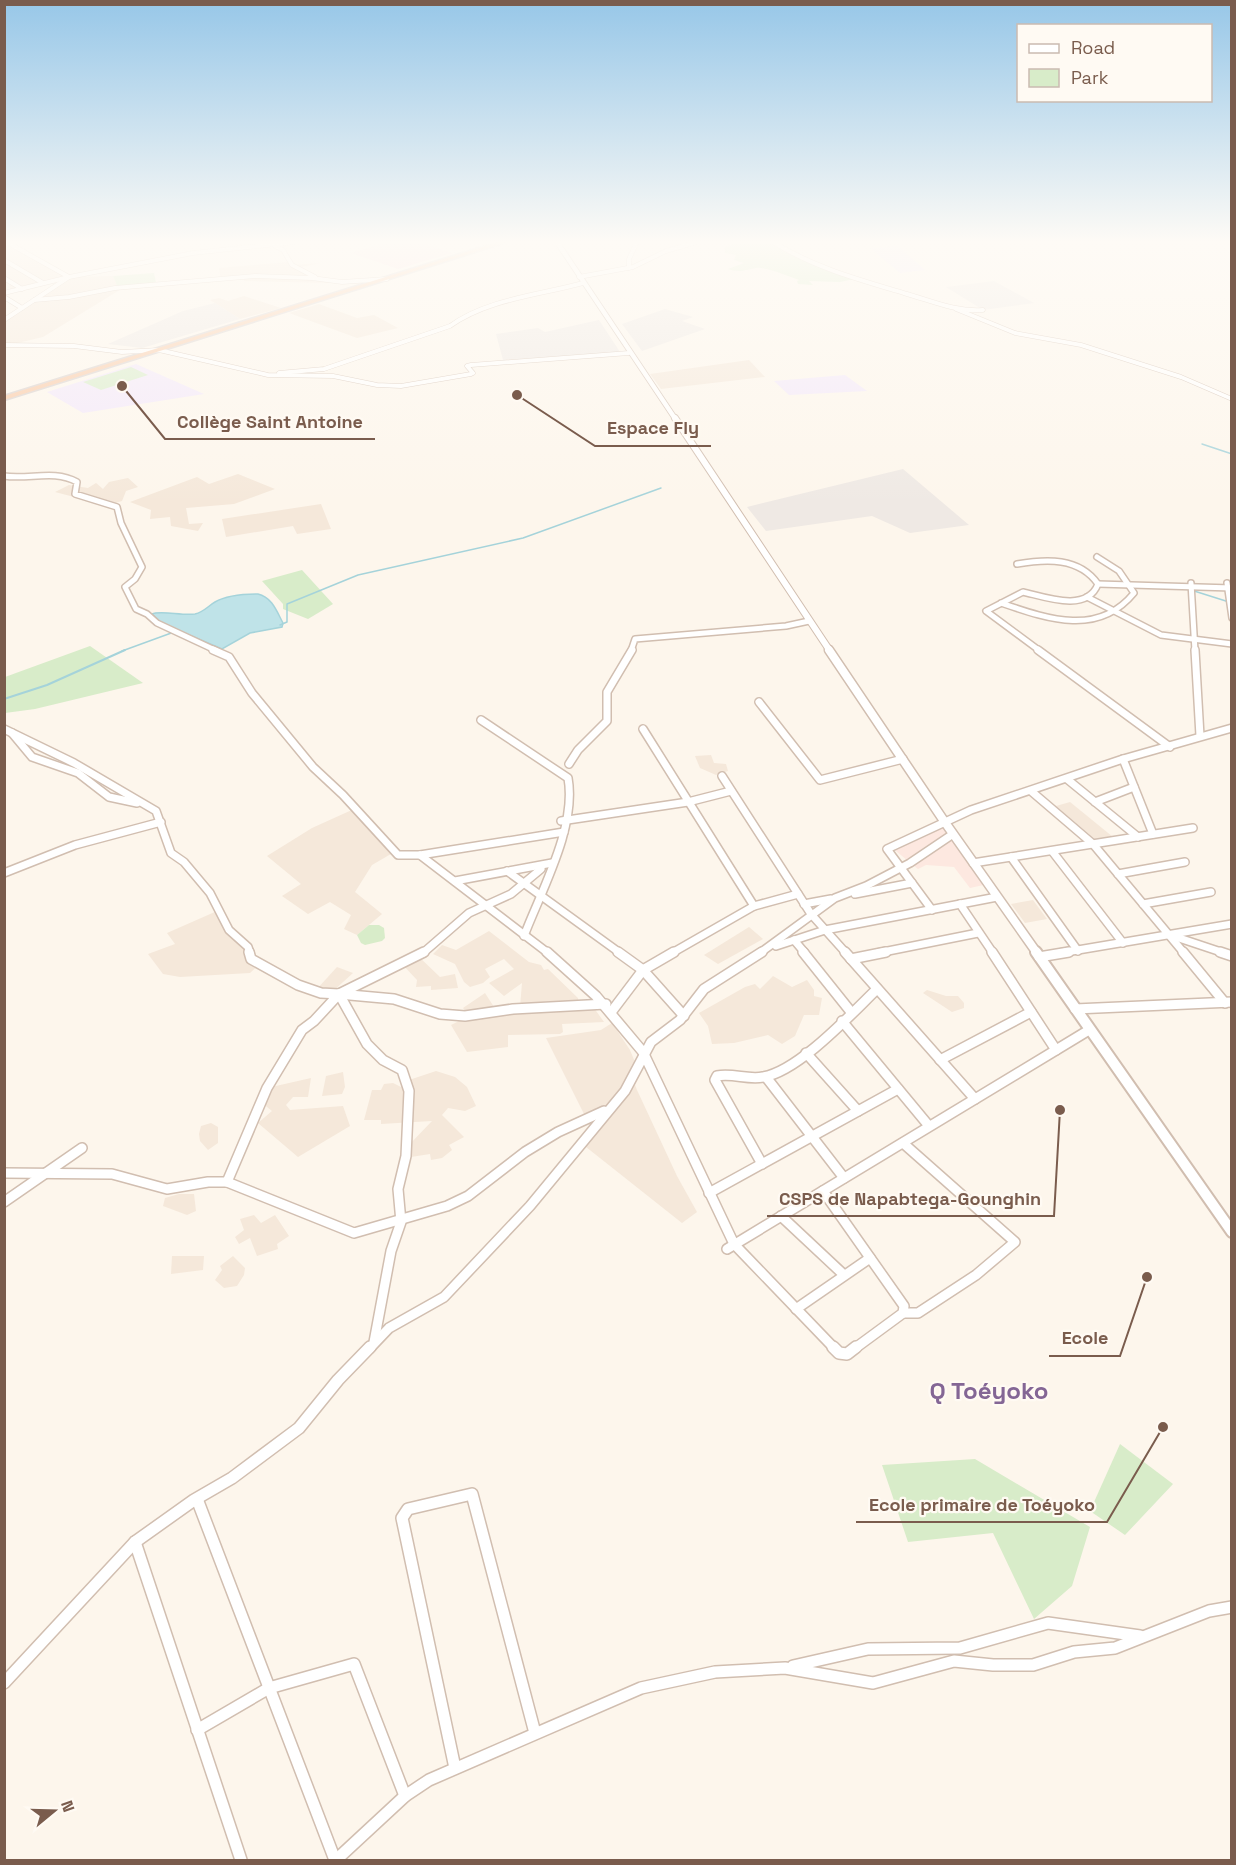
<svg xmlns="http://www.w3.org/2000/svg" width="1236" height="1865" font-family="'Space Grotesk',sans-serif">
  <style>
    .residential { fill: #f5e8da }
    .commercial { fill: #fde8e0 }
    .industrial { fill: #efe9e4 }
    .education { fill: #f3e8fa }
    .medical { fill: #fbdfe3 }
    .green { fill: #d8ecc9 }
    .water { fill: #bfe3e8; stroke: #a5d3da; stroke-width: 1.5 }
    .lines { fill: none; stroke-linecap: round; stroke-linejoin: round }
    .stream-far1 { stroke: #a5d3da; stroke-width: 1.5 }
    .stream { stroke: #a5d3da; stroke-width: 2 }
    .minor-far4-casing { stroke: #d1beb0; stroke-width: 5 }
    .minor-far3-casing { stroke: #d1beb0; stroke-width: 8 }
    .minor-far2-casing { stroke: #d1beb0; stroke-width: 10 }
    .minor-far1-casing { stroke: #d1beb0; stroke-width: 12 }
    .minor-casing { stroke: #d1beb0; stroke-width: 14 }
    .tertiary-far3-casing { stroke: #d1beb0; stroke-width: 6 }
    .tertiary-far2-casing { stroke: #d1beb0; stroke-width: 8 }
    .tertiary-far1-casing { stroke: #d1beb0; stroke-width: 11 }
    .tertiary-casing { stroke: #d1beb0; stroke-width: 14 }
    .trunk-casing { stroke: #dad1cd; stroke-width: 3 }
    .minor-far4 { stroke: #fff; stroke-width: 4 }
    .minor-far3 { stroke: #fff; stroke-width: 5 }
    .minor-far2 { stroke: #fff; stroke-width: 7 }
    .minor-far1 { stroke: #fff; stroke-width: 9 }
    .minor { stroke: #fff; stroke-width: 11 }
    .tertiary-far3 { stroke: #fff; stroke-width: 4.5 }
    .tertiary-far2 { stroke: #fff; stroke-width: 6 }
    .tertiary-far1 { stroke: #fff; stroke-width: 8 }
    .tertiary { stroke: #fff; stroke-width: 10 }
    .trunk { fill: #f9c8a4; fill-rule: evenodd }
    .labels { text-anchor: middle; stroke-width: 4.5; stroke-linejoin: round; paint-order: stroke }
    .near-quarter-label { font-size: 24px; font-weight: bold; fill: #846695; stroke: #fffaf3 }
    .leader { fill: none; stroke: #7a5c4d; stroke-width: 2 }
    .callout-dot { fill: #7a5c4d; stroke: #fffaf3; stroke-width: 2 }
    .callout-label { font-size: 18px; text-anchor: middle; font-weight: bold; fill: #7a5c4d; stroke: #fffaf3; stroke-width: 4.5; stroke-linejoin: round; paint-order: stroke }
  </style>
  <rect width="100%" height="100%" fill="#fdf6ec"/>
  <!-- residential -->
  <g class="residential">
    <path d="M10 244 69 277 113 276 118 288H123L43 337 5 346V320L68 277 5 293V245Z"/>
    <path d="M287 262 293 265 321 263 297 268 320 278 335 281 331 283 244 281 243 277 221 280 219 268Z"/>
    <path d="M244 296 281 308 240 319 210 300 219 298 228 301Z"/>
    <path d="M319 304 357 318 374 315 398 328 357 338 289 313Z"/>
    <path d="M749 360 765 377 661 389 650 374Z"/>
    <path d="M238 474 275 489 234 504 186 508 189 524 203 523 198 531 171 526 170 517 150 519 151 510 130 502 197 477 209 484Z"/>
    <path d="M128 478 138 487 126 491 122 501 112 504H101L55 492 69 485 88 488 96 483 103 489 109 482Z"/>
    <path d="M321 504 331 529 297 534 293 526 226 537 222 519Z"/>
    <path d="M711 755 714 763 726 764 728 771 716 775 700 768 695 756Z"/>
    <path d="M1070 802 1113 837 1095 839 1056 806Z"/>
    <path d="M354 809 396 851 372 865 355 892 382 914 357 935 344 929 351 915 330 902 308 914 282 896 301 884 267 856 312 828Z"/>
    <path d="M1033 900 1047 919 1025 923 1011 904Z"/>
    <path d="M217 911 260 964 250 973 180 977 163 974 148 954 175 944 167 933Z"/>
    <path d="M749 927 763 939 718 964 704 955Z"/>
    <path d="M489 931 529 962 541 965 544 970 548 969 578 998 579 1004 520 1007 522 983 504 996 489 983 514 969 504 959 485 969 490 977 483 983 470 987 464 982 455 964 433 954 442 945 456 950Z"/>
    <path d="M418 956 440 977 455 974 458 988 431 990V986L416 987 417 980 403 965Z"/>
    <path d="M337 967 353 973 332 992 317 989Z"/>
    <path d="M773 976 792 987 807 980 814 990V996L822 998 819 1015H804L795 1036 782 1044 768 1035 734 1043 712 1044 708 1026 699 1013 745 987 755 984 760 989Z"/>
    <path d="M927 990 946 996H958L964 1003V1008L952 1012 923 993Z"/>
    <path d="M485 993 494 1007 594 1008 604 1022 562 1024 563 1032 560 1034 508 1035V1047L467 1052 451 1025 469 1016 463 1008Z"/>
    <path d="M612 1023 630 1050 637 1067 632 1077 637 1090 677 1176 697 1212 682 1223 581 1143 592 1130 546 1038 601 1030Z"/>
    <path d="M436 1071 455 1077 467 1087 476 1106 465 1111 448 1108 442 1115 464 1137 449 1145 452 1150 442 1158 431 1160 430 1154 411 1157 410 1144 432 1121 381 1124V1120H364L372 1090H381L384 1084 393 1083 409 1091 406 1081Z"/>
    <path d="M343 1072 345 1087 342 1094 322 1096 326 1076Z"/>
    <path d="M311 1078 308 1097H293L286 1105 290 1110 343 1106 350 1126 298 1157 258 1123 272 1111 261 1102 267 1088Z"/>
    <path d="M211 1123 218 1127V1143L208 1150 200 1141 199 1134 201 1126Z"/>
    <path d="M179 1194H194L196 1211 187 1215 163 1206 165 1198Z"/>
    <path d="M254 1215 261 1223 275 1215 289 1236 277 1244 278 1249 257 1256 250 1238 239 1244 235 1237 244 1230 240 1219Z"/>
    <path d="M172 1256H204L203 1270 171 1274Z"/>
    <path d="M233 1256 245 1268 244 1275 237 1286 224 1288 215 1280 222 1270 220 1266Z"/>
  </g>
  <!-- commercial -->
  <path class="commercial" d="M944 821 988 884 970 888 954 867 926 865 918 869 891 847Z"/>
  <!-- industrial -->
  <g class="industrial">
    <path d="M994 281 1034 303 983 310 946 287Z"/>
    <path d="M215 303 240 319 142 348 108 344 183 311Z"/>
    <path d="M665 309 693 317 682 321 705 329 642 351 622 324Z"/>
    <path d="M599 320 620 352 503 360 496 334 538 328 545 332Z"/>
    <path d="M903 469 969 525 910 533 872 516 766 531 747 507Z"/>
  </g>
  <!-- education -->
  <g class="education">
    <path d="M898 246 924 269 925 270 900 273 870 248Z"/>
    <path d="M136 364 204 394 83 413 47 392Z"/>
    <path d="M845 375 867 391 789 395 774 381Z"/>
  </g>
  <!-- medical -->
  <path class="medical" d="M387 242H420L452 253 398 269 351 253Z"/>
  <!-- green -->
  <g class="green">
    <path d="M738 242 775 244 854 279 840 282 809 281 813 285 798 284 797 281 799 280C790 277 764 266 756 268 745 270 740 273 728 269L744 263 734 260 736 255 725 253V247Z"/>
    <path d="M154 273 157 287 118 288 113 276Z"/>
    <path d="M131 367 148 375 101 390 83 382Z"/>
    <path d="M302 570 333 604 308 619 283 609V604L262 581Z"/>
    <path d="M90 646 143 683 35 709 5 713V677Z"/>
    <path d="M369 925H379L384 928 385 938 382 941 365 945 361 943 357 935Z"/>
    <path d="M1120 1444 1173 1484 1125 1535 1090 1511Z"/>
    <path d="M975 1459 1090 1527 1072 1586 1034 1619 993 1533 908 1542 882 1465Z"/>
  </g>
  <!-- water -->
  <path class="water" d="M258 594C272 597 277 612 283 623L282 627 250 633 222 649 161 623 152 614C160 610 183 616 195 614 204 612 208 606 215 602 227 595 245 594 258 594Z"/>
  <g class="lines">
    <!-- stream-far1 -->
    <g class="stream-far1">
      <path d="M1202 444 1232 454"/>
      <path d="M1191 590 1229 602"/>
      <path d="M280 625 287 622V604L358 575 523 538 661 488"/>
      <path d="M122 651 174 632"/>
    </g>
    <!-- stream -->
    <path class="stream" d="M4 699 47 685 125 650"/>
    <!-- minor-far4 casing -->
    <g class="minor-far4-casing">
      <g id="minor-far4">
        <path d="M773 242C815 268 860 280 907 294 932 301 956 312 983 310"/>
        <path d="M275 246 283 250 292 265 315 277"/>
        <path d="M4 260 43 283"/>
        <path d="M629 268V259L637 242"/>
        <path d="M579 277 633 267 666 251 697 242"/>
        <path d="M4 278 22 289"/>
        <path d="M4 293 69 277 10 244"/>
        <path d="M4 297 22 308"/>
        <path d="M34 300 69 297 115 288 255 276 312 278 342 282 387 279"/>
        <path d="M956 309 1015 333 1081 345 1181 377 1232 399"/>
        <path d="M4 320 69 277 193 253 295 242"/>
        <path d="M4 345 74 346 122 352 159 350 268 375 333 376 377 385 401 386 471 374 473 373 467 366 471 365 629 353"/>
        <path d="M279 373 324 369 450 326C487 299 540 295 583 283"/>
      </g>
    </g>
    <!-- minor-far3 casing -->
    <g class="minor-far3-casing">
      <g id="minor-far3">
        <path d="M4 476C29 480 54 469 77 482L75 494 117 507 121 523 142 567 135 579 125 587 136 609 147 614 157 623 217 651"/>
        <path d="M1017 564C1046 559 1079 557 1098 584 1087 613 1045 597 1023 592L986 611 1040 651"/>
        <path d="M1191 583 1195 651"/>
        <path d="M1227 583 1232 618"/>
        <path d="M1098 584 1232 588"/>
        <path d="M1087 597 1161 635 1232 644"/>
        <path d="M1001 603C1048 619 1098 637 1134 593L1119 571 1097 557"/>
        <path d="M631 651 635 639 786 626 809 621"/>
      </g>
    </g>
    <!-- minor-far2 casing -->
    <g class="minor-far2-casing">
      <g id="minor-far2">
        <path d="M213 650 229 657 252 693 313 767 343 795 398 855H420L564 832"/>
        <path d="M1038 650 1170 747"/>
        <path d="M1195 650 1200 736"/>
        <path d="M759 702 820 780 903 759"/>
        <path d="M481 720 568 778C577 827 541 891 524 936"/>
        <path d="M4 729 74 763 156 811 171 853 184 862 210 893 229 930 248 947 250 953"/>
        <path d="M643 729 754 906"/>
        <path d="M12 733 32 757 78 773 109 797 137 803"/>
        <path d="M1123 759 1153 834"/>
        <path d="M569 764 578 750 607 721V692L632 650"/>
        <path d="M722 776 811 914 846 953"/>
        <path d="M1067 779 1138 837"/>
        <path d="M1031 791 1093 844 1184 953"/>
        <path d="M1095 802 1134 787"/>
        <path d="M561 821 688 802 731 791"/>
        <path d="M1052 851 1123 943"/>
        <path d="M420 855 548 953"/>
        <path d="M1011 857 1078 951"/>
        <path d="M973 863 1193 828"/>
        <path d="M507 871 620 953"/>
        <path d="M4 873 75 845 161 822"/>
        <path d="M1118 874 1185 862"/>
        <path d="M455 881 552 863"/>
        <path d="M855 894 912 883"/>
        <path d="M804 904 831 899"/>
        <path d="M960 904 993 953"/>
        <path d="M1143 904 1211 892"/>
        <path d="M932 910 887 849 971 810 1123 759 1232 728"/>
        <path d="M1170 935 1224 953"/>
        <path d="M794 940 805 953"/>
        <path d="M776 946 825 930 997 897"/>
        <path d="M423 953 469 913 511 894 541 869"/>
        <path d="M672 953 754 906 798 894"/>
        <path d="M760 953 835 898 866 886 910 863 953 834"/>
        <path d="M878 953 978 933"/>
        <path d="M1060 953 1232 924"/>
      </g>
    </g>
    <!-- minor-far1 casing -->
    <g class="minor-far1-casing">
      <g id="minor-far1">
        <path d="M249 952 251 959 298 985 321 993 339 994 424 952"/>
        <path d="M547 952 596 996 643 1052 734 1244 835 1349"/>
        <path d="M618 952 643 970 684 1016"/>
        <path d="M803 952 851 1012"/>
        <path d="M845 952 975 1099"/>
        <path d="M992 952 1056 1050"/>
        <path d="M1183 952 1225 1003"/>
        <path d="M1220 952 1232 956"/>
        <path d="M1039 957 1069 952"/>
        <path d="M851 959 886 952"/>
        <path d="M339 994 367 1044 383 1060 402 1070 409 1091 406 1156 398 1189 401 1222 391 1251 374 1342"/>
        <path d="M1075 1009 1232 1002"/>
        <path d="M612 1011 643 970 674 952"/>
        <path d="M842 1021 929 1126"/>
        <path d="M806 1053 858 1111"/>
        <path d="M940 1060 1031 1012"/>
        <path d="M766 1077 844 1178"/>
        <path d="M903 1143 1015 1242 976 1275 918 1313H903"/>
        <path d="M762 1164 715 1080 717 1076C733 1073 748 1080 763 1077 799 1071 851 1014 877 989"/>
        <path d="M4 1173 112 1174 167 1189 208 1182H227L354 1233 447 1206 468 1196 525 1152 558 1132 604 1111"/>
        <path d="M227 1182 267 1088 302 1030 314 1021 339 994 394 999 440 1014 465 1016 513 1009 606 1004"/>
        <path d="M823 1191 904 1306 903 1313 854 1349"/>
        <path d="M709 1193 898 1089"/>
        <path d="M4 1202 82 1148"/>
        <path d="M781 1216 844 1275"/>
        <path d="M727 1249 1089 1030"/>
        <path d="M796 1309 870 1258"/>
        <path d="M369 1349 389 1328 444 1297 530 1206 625 1091 651 1042 680 1020 704 989 762 952"/>
      </g>
    </g>
    <!-- minor casing -->
    <g class="minor-casing">
      <g id="minor">
        <path d="M833 1347 839 1353 847 1354 856 1347"/>
        <path d="M197 1499 335 1860"/>
        <path d="M135 1542 241 1860"/>
        <path d="M793 1666 868 1649 960 1648 1048 1623 1140 1636"/>
        <path d="M4 1683 135 1542 194 1500 232 1478 299 1428 338 1380 370 1347"/>
        <path d="M197 1730 269 1688 354 1664 405 1796"/>
        <path d="M455 1768 402 1518 408 1509 472 1494 535 1733"/>
        <path d="M336 1860 405 1796 429 1780 641 1688 715 1672 785 1668 873 1683 954 1661 993 1665H1033L1074 1652 1115 1648 1209 1611 1232 1607"/>
      </g>
    </g>
    <!-- tertiary-far3 casing -->
    <g class="tertiary-far3-casing">
      <path id="tertiary-far3" d="M557 242 676 420"/>
    </g>
    <!-- tertiary-far2 casing -->
    <g class="tertiary-far2-casing">
      <path id="tertiary-far2" d="M675 418 830 651"/>
    </g>
    <!-- tertiary-far1 casing -->
    <g class="tertiary-far1-casing">
      <path id="tertiary-far1" d="M829 650 944 821 1037 953"/>
    </g>
    <!-- tertiary casing -->
    <g class="tertiary-casing">
      <path id="tertiary" d="M1036 952 1232 1232"/>
    </g>
    <!-- trunk casing -->
    <g class="trunk-casing">
      <path id="trunk" d="M498 242H507L4 400V396Z"/>
    </g>
    <!-- minor-far4 -->
    <use href="#minor-far4" class="minor-far4"/>
    <!-- minor-far3 -->
    <use href="#minor-far3" class="minor-far3"/>
    <!-- minor-far2 -->
    <use href="#minor-far2" class="minor-far2"/>
    <!-- minor-far1 -->
    <use href="#minor-far1" class="minor-far1"/>
    <!-- minor -->
    <use href="#minor" class="minor"/>
    <!-- tertiary-far3 -->
    <use href="#tertiary-far3" class="tertiary-far3"/>
    <!-- tertiary-far2 -->
    <use href="#tertiary-far2" class="tertiary-far2"/>
    <!-- tertiary-far1 -->
    <use href="#tertiary-far1" class="tertiary-far1"/>
    <!-- tertiary -->
    <use href="#tertiary" class="tertiary"/>
    <!-- trunk -->
    <use href="#trunk" class="trunk"/>
  </g>
  <!-- sky -->
  <linearGradient id="sky" x2="0" y2="1"><stop stop-color="#97c7e8"/><stop offset="0.48" stop-color="#fefbf6"/><stop offset="1" stop-color="#fefbf6" stop-opacity="0"/></linearGradient>
  <rect width="1236" height="504" fill="url(#sky)"/>
  <g class="labels">
    <!-- near-quarter labels -->
    <g class="near-quarter-label">
      <text x="989" y="1399">Q Toéyoko</text>
    </g>
  </g>
  <!-- callouts -->
  <path class="leader" d="M122 386L165 439H375M517 395L595 446H711M1060 1110L1054 1216H767M1147 1277L1120 1356H1049M1163 1427L1107 1522H856"/>
  <g class="callout-dot">
    <circle cx="122" cy="386" r="6"/>
    <circle cx="517" cy="395" r="6"/>
    <circle cx="1060" cy="1110" r="6"/>
    <circle cx="1147" cy="1277" r="6"/>
    <circle cx="1163" cy="1427" r="6"/>
  </g>
  <g class="callout-label">
    <text x="270" y="428">Collège Saint Antoine</text>
    <text x="653" y="434">Espace Fly</text>
    <text x="910" y="1205">CSPS de Napabtega-Gounghin</text>
    <text x="1085" y="1344">Ecole</text>
    <text x="982" y="1511">Ecole primaire de Toéyoko</text>
  </g>
  <!-- border -->
  <rect width="1236" height="1865" fill="none" stroke="#7a5c4d" stroke-width="12"/>
  <!-- legend -->
  <rect x="1017" y="24" width="195" height="78" fill="#fffaf3" stroke="#cabbb1" stroke-width="1.5"/>
  <rect x="1029" y="44" width="30" height="9" fill="#ffffff" stroke="#cabbb1" stroke-width="1.5"/>
  <text x="1071" y="54" font-size="18" fill="#7a5c4d">Road</text>
  <rect x="1029" y="69" width="30" height="18" fill="#d8ecc9" stroke="#cabbb1" stroke-width="1.5"/>
  <text x="1071" y="84" font-size="18" fill="#7a5c4d">Park</text>
  <!-- north arrow -->
  <g transform="translate(54 1811) rotate(71)" stroke="#fffaf3" stroke-width="4.5" paint-order="stroke">
  <path d="M0-4.5L10 22L0 15L-10 22Z" fill="#7a5c4d"/>
  <text y="-9" font-size="16" font-weight="bold" text-anchor="middle" fill="#7a5c4d">N</text>
  </g>
</svg>
